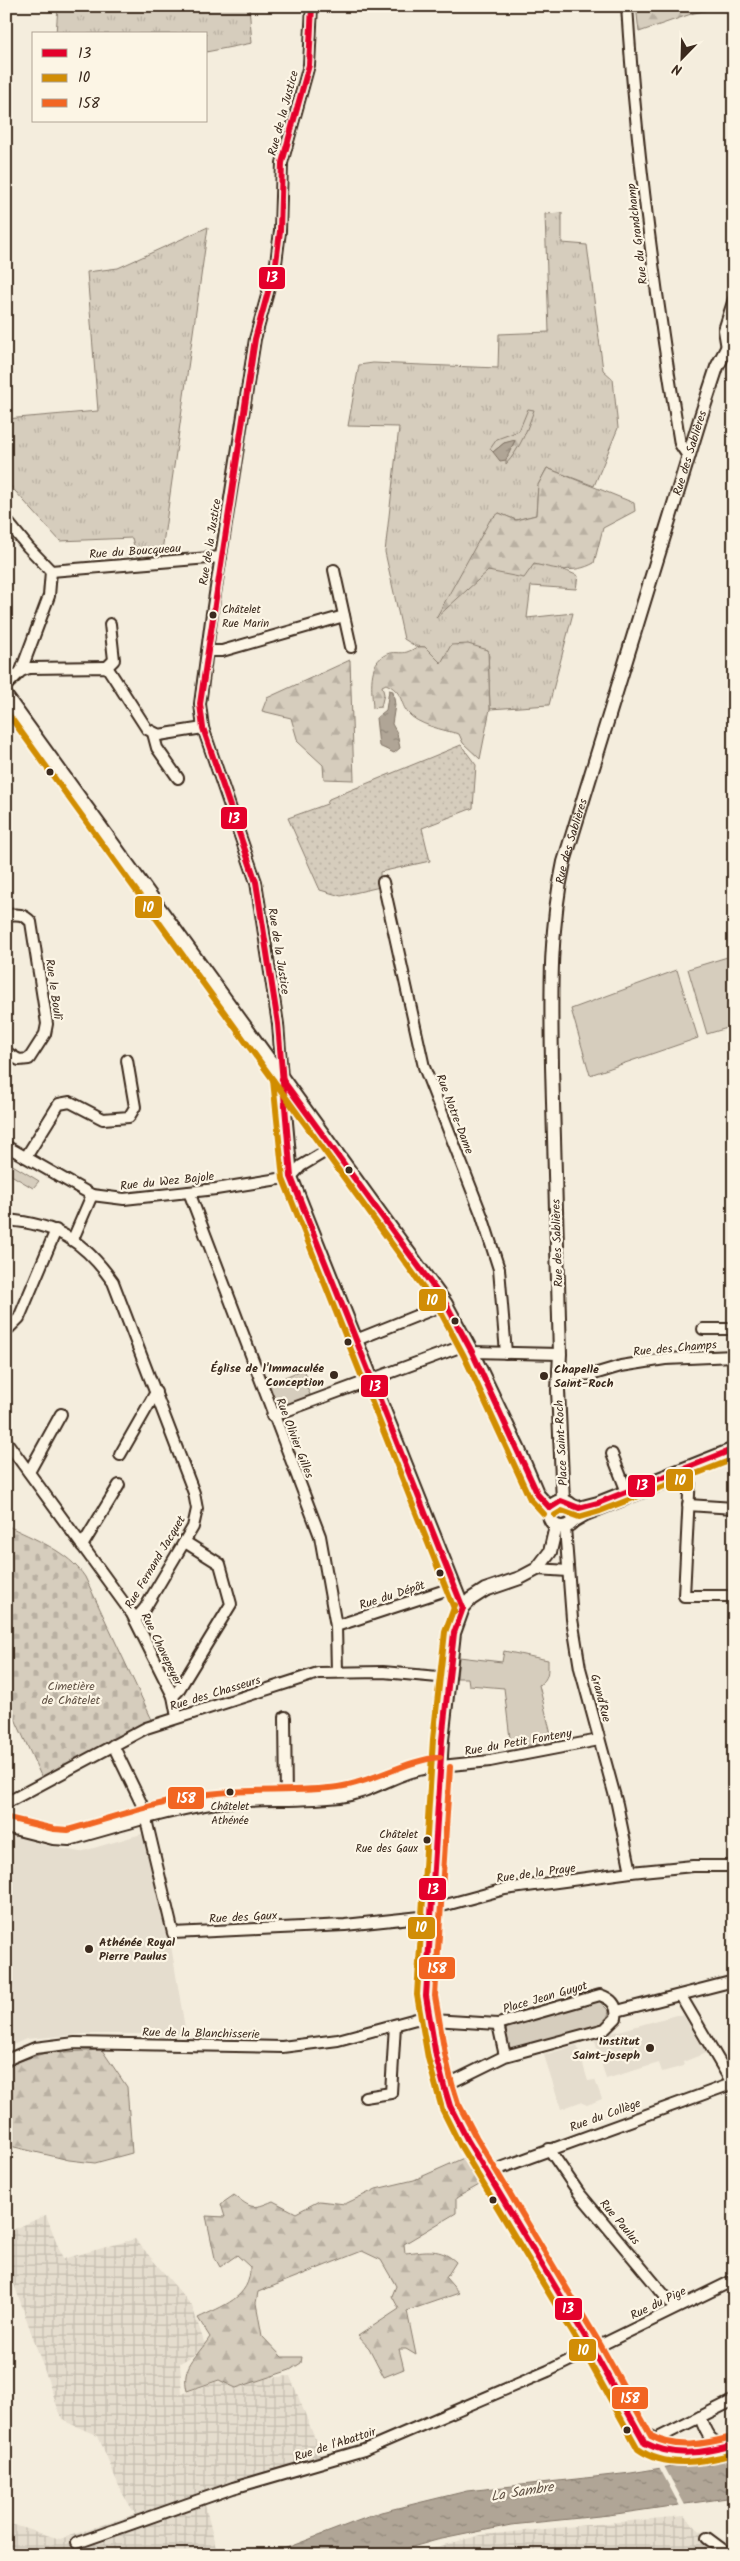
<svg xmlns="http://www.w3.org/2000/svg" width="740" height="2561" font-family="Kalam,sans-serif">
  <style>
    .built { fill: #e5ddce }
    .industrial { fill: url(#industrial-grid) }
    .grass { fill: url(#grass-tufts); stroke: #887c6e }
    .forest { fill: url(#forest-firs); stroke: #887c6e }
    .cemetery { fill: url(#cemetery-stones); stroke: #887c6e }
    .park { fill: #d6cdbd; stroke: #887c6e }
    .garden { fill: url(#garden-dots); stroke: #887c6e }
    .water { fill: url(#water-ripples); stroke: #817466 }
    .pier { fill: #f4eddd }
    .lines { fill: none; stroke-linecap: round; stroke-linejoin: round }
    .minor-casing { stroke: #3b2a1e; stroke-width: 14 }
    .major-casing { stroke: #3b2a1e; stroke-width: 16 }
    .minor { stroke: #fcf5e5; stroke-width: 10 }
    .major { stroke: #fcf5e5; stroke-width: 12 }
    .bus-1-casing { stroke: #fcf5e5; stroke-width: 10 }
    .bus-2-casing { stroke: #fcf5e5; stroke-width: 10 }
    .bus-3-casing { stroke: #fcf5e5; stroke-width: 10 }
    .bus-1 { stroke: #e4002b; stroke-width: 6 }
    .bus-2 { stroke: #d18d06; stroke-width: 6 }
    .bus-3 { stroke: #f26522; stroke-width: 6 }
    .bus-dot { fill: #3b2a1e; stroke: #fcf5e5; stroke-width: 2 }
    .labels { text-anchor: middle; stroke-width: 4.5; stroke-linejoin: round; paint-order: stroke }
    .bus-label { font-size: 11px; fill: #3b2a1e; stroke: #fcf5e5; text-anchor: start }
    .street-label { font-size: 12px; fill: #3b2a1e; stroke: #fcf5e5 }
    .poi-label { font-size: 12px; font-weight: bold; fill: #3b2a1e; stroke: #fcf5e5; text-anchor: end }
    .park-label { font-size: 12px; fill: #625346; stroke: #fcf5e5 }
    .water-label { font-size: 14px; font-style: italic; fill: #645548; stroke: #fcf5e5 }
    .line-badge { stroke: #fcf5e5; stroke-width: 2 }
    .badge-label { font-size: 14px; text-anchor: middle; font-weight: bold; fill: #fff }
  </style>
  <defs>
    <pattern id="industrial-grid" width="8" height="8" patternUnits="userSpaceOnUse" patternTransform="scale(1.25)"><rect width="8" height="8" fill="#e5ddce"/><path d="M0 4h8M4 0v8" fill="none" stroke="#c5beb0"/></pattern>
    <pattern id="grass-tufts" width="24" height="20" patternUnits="userSpaceOnUse" patternTransform="scale(1.25)"><rect width="24" height="20" fill="#d6cdbd"/><path d="M3 7l-1-3M5 7V3M7 7l1-3M15 17l-1-3M17 17v-4M19 17l1-3" fill="none" stroke="#b9b0a2"/></pattern>
    <pattern id="forest-firs" width="22" height="20" patternUnits="userSpaceOnUse" patternTransform="scale(1.25)"><rect width="22" height="20" fill="#d6cdbd"/><path d="M5 1l3.5 6h-7zM16 11l3.5 6h-7z" fill="#b9b0a2"/></pattern>
    <pattern id="cemetery-stones" width="16" height="16" patternUnits="userSpaceOnUse" patternTransform="scale(1.25)"><rect width="16" height="16" fill="#d6cdbd"/><path d="M2 7V4a2 2 0 0 1 4 0v3zM10 15v-3a2 2 0 0 1 4 0v3z" fill="#b9b0a2"/></pattern>
    <pattern id="garden-dots" width="8" height="8" patternUnits="userSpaceOnUse" patternTransform="scale(1.25)"><rect width="8" height="8" fill="#d6cdbd"/><path d="M2 2h.1M6 6h.1" fill="none" stroke="#b9b0a2" stroke-width="1.8" stroke-linecap="round"/></pattern>
    <pattern id="water-ripples" width="26" height="14" patternUnits="userSpaceOnUse" patternTransform="scale(1.25)"><rect width="26" height="14" fill="#b0a596"/><path d="M2 4q2-2 4 0t4 0M15 11q2-2 4 0t4 0" fill="none" stroke="#90877a"/></pattern>
  </defs>
  <rect width="100%" height="100%" fill="#f4eddd"/>
  <filter id="ink" filterUnits="userSpaceOnUse"><feTurbulence type="fractalNoise" baseFrequency=".02" numOctaves="2"/><feDisplacementMap in="SourceGraphic" scale="10" xChannelSelector="R" yChannelSelector="G"/><feConvolveMatrix kernelMatrix="1 2 1 2 8 2 1 2 1" color-interpolation-filters="sRGB"/></filter>
  <g filter="url(#ink)">
    <!-- built -->
    <g class="built">
      <path d="M6 1832 44 1845 80 1852 145 1833 168 1928 186 2034H86L26 2039 6 2048Z"/>
      <path d="M676 2015H683L706 2053 683 2062 684 2066 662 2072 659 2063 606 2079 594 2038Z"/>
      <path d="M577 2045 588 2081 595 2080 602 2099 587 2105 580 2102 561 2109 544 2055Z"/>
    </g>
    <!-- industrial -->
    <g class="industrial">
      <path d="M46 2215 63 2259 135 2239 192 2306 206 2348 180 2363 182 2394 215 2382 290 2376 323 2459 203 2497 216 2548 212 2555H6V2526L14 2525 60 2539 135 2514 121 2491 98 2436 62 2420 6 2261V2233Z"/>
      <path d="M684 2516 726 2555H407L481 2535Z"/>
    </g>
    <!-- grass -->
    <g class="grass">
      <path d="M58 6H249L252 43 206 52V34H56Z"/>
      <path d="M562 213V243L587 245 603 370 613 379 618 428 594 486 547 468 538 485 536 515 516 520 499 513 469 586 488 571C504 573 516 568 532 565 545 563 566 570 578 576L576 589 531 586 527 618 573 613 549 705 490 709 488 650 441 664 425 647 415 646 404 639 385 552 399 427 348 426 359 365 373 363 498 368 499 334 549 332 545 214Z"/>
      <path d="M208 227 161 558 138 561 132 538 60 541 6 481V419L98 411 87 272 118 268Z"/>
    </g>
    <!-- forest -->
    <g class="forest">
      <path d="M636 6H728L694 13 639 32Z"/>
      <path d="M528 409 534 410C527 430 520 449 506 464V456L515 441 504 443 493 452 490 449 497 439 519 431Z"/>
      <path d="M547 468 634 503 635 511 603 528 594 563C574 574 556 569 534 564L524 578 488 571 436 618 490 520 499 513 516 520 536 515 538 485Z"/>
      <path d="M468 644 488 650 490 709 480 759 463 743 459 734C444 730 417 725 407 712 399 700 403 692 386 684L382 686 384 694 381 707 373 708C372 691 367 662 387 654 393 651 401 654 407 652 415 649 416 646 425 647L441 663 451 645Z"/>
      <path d="M350 660 354 780 324 779 323 765 298 742 291 718 262 711 267 698Z"/>
      <path d="M102 2050 127 2087 132 2153 95 2163 69 2160 6 2145V2065L45 2053Z"/>
      <path d="M466 2157 481 2184 456 2198V2213L404 2244 405 2253C426 2251 440 2247 456 2262L446 2278 459 2293 407 2311 416 2355 406 2349H399L404 2369 384 2377 369 2348 358 2336 399 2309 392 2296 396 2286 381 2260 362 2251 258 2292 256 2303 262 2336 282 2357H302L301 2363 290 2370 236 2388 219 2380 187 2391C181 2366 196 2358 210 2337L198 2318C222 2306 251 2298 250 2267L237 2255 220 2267 215 2258 206 2216 225 2217 221 2204 234 2195C251 2208 252 2210 273 2201L296 2213 319 2201 345 2204 376 2189 414 2180Z"/>
    </g>
    <!-- cemetery -->
    <path class="cemetery" d="M6 1525C34 1539 68 1551 85 1577L153 1722 42 1778 6 1699Z"/>
    <!-- park -->
    <g class="park">
      <path d="M734 955V1026L707 1034 688 969Z"/>
      <path d="M677 970 698 1038 590 1075 571 1009Z"/>
      <path d="M6 1161 39 1181 33 1188 6 1172Z"/>
      <path d="M304 1369 307 1377 304 1380 311 1397 276 1410 266 1385Z"/>
      <path d="M504 1651 548 1660C548 1672 549 1679 539 1685L553 1743 511 1747 504 1688 469 1685 468 1678H457L459 1657 502 1662Z"/>
      <path d="M598 2000 609 2011 607 2020 601 2027 515 2050 507 2045 504 2035 509 2024Z"/>
    </g>
    <!-- garden -->
    <path class="garden" d="M461 745 476 765 473 808 422 828 430 861 380 872V887L341 896 320 890 288 818 327 804 329 799Z"/>
    <!-- water -->
    <g class="water">
      <path d="M515 440 506 460 500 461 493 452 504 443Z"/>
      <path d="M389 690 393 691 395 705 392 724 397 733 400 748 394 753 379 746 376 718 386 710Z"/>
      <path d="M734 2456V2497L609 2515 511 2525 437 2540 384 2555H268L381 2512 467 2491 631 2473Z"/>
    </g>
    <!-- pier -->
    <path class="pier" d="M663 2464 664 2466 686 2507 681 2508 658 2465Z"/>
    <g class="lines">
      <!-- minor casing -->
      <g class="minor-casing">
        <g id="minor">
          <path d="M627 6C636 153 656 299 680 444L688 456"/>
          <path d="M727 348 724 330 734 299"/>
          <path d="M6 520 28 547 51 571"/>
          <path d="M334 570 351 647"/>
          <path d="M51 571 221 557"/>
          <path d="M207 651H222L344 616"/>
          <path d="M107 667 114 660 110 624"/>
          <path d="M21 671 49 596 51 571"/>
          <path d="M6 686 21 671 29 668 107 667 147 729 159 735 203 728"/>
          <path d="M153 733 157 748 178 778"/>
          <path d="M383 882 424 1067 482 1216 499 1269 506 1353"/>
          <path d="M6 915C17 914 23 913 31 922L47 1024 45 1034 29 1059 19 1060 6 1052"/>
          <path d="M282 1078 278 1024 256 882 203 728 200 704 212 613 255 339 276 263 280 231 282 163 309 65 312 6"/>
          <path d="M6 1146 92 1195 124 1199 216 1189 291 1177 301 1166 333 1147"/>
          <path d="M26 1157 59 1104 70 1102 103 1119 129 1117 135 1107 127 1060"/>
          <path d="M189 1192 320 1536 336 1626 337 1672"/>
          <path d="M6 1220C57 1224 84 1241 113 1282L194 1493 197 1509 193 1527 145 1608 135 1620"/>
          <path d="M73 1239 92 1195"/>
          <path d="M703 1329H734"/>
          <path d="M6 1331 19 1318 56 1230"/>
          <path d="M356 1340 446 1304"/>
          <path d="M472 1352 560 1354"/>
          <path d="M560 1376 594 1374 621 1366 665 1359 734 1356"/>
          <path d="M272 1416 468 1344"/>
          <path d="M6 1441 132 1614 173 1696 177 1717"/>
          <path d="M612 1454 627 1492"/>
          <path d="M120 1455 156 1392"/>
          <path d="M29 1472 61 1414"/>
          <path d="M690 1474 684 1596H734"/>
          <path d="M688 1505 734 1508"/>
          <path d="M572 1523 586 1515 734 1456"/>
          <path d="M565 1527 572 1619 580 1668 617 1804 631 1872"/>
          <path d="M82 1546 119 1485"/>
          <path d="M537 1569 568 1571"/>
          <path d="M336 1626 455 1587"/>
          <path d="M173 1696 178 1691 231 1604 220 1564 185 1542"/>
          <path d="M285 1717 286 1799"/>
          <path d="M113 1745 143 1807 173 1933 345 1925 430 1916"/>
          <path d="M441 1766 490 1761 599 1740"/>
          <path d="M6 1803 146 1728 318 1673 383 1672 449 1678"/>
          <path d="M431 1909 505 1889 631 1872 693 1866H734"/>
          <path d="M681 1996 732 2083"/>
          <path d="M617 2011 734 1981"/>
          <path d="M6 2060 35 2048 75 2043 282 2047 338 2040 416 2019 498 2024"/>
          <path d="M444 2086 505 2056 605 2029 616 2018C618 2006 612 1999 600 1995L498 2024 505 2056"/>
          <path d="M365 2097 391 2093 395 2025"/>
          <path d="M549 2149 579 2193 675 2308"/>
          <path d="M487 2173 734 2083"/>
          <path d="M700 2417C705 2431 710 2445 727 2443"/>
          <path d="M638 2425 644 2432 656 2439 734 2400"/>
          <path d="M707 2538 730 2555"/>
          <path d="M77 2543 233 2488 364 2450 548 2371 734 2280"/>
        </g>
      </g>
      <!-- major casing -->
      <g class="major-casing">
        <g id="major">
          <path d="M6 696 446 1304 472 1352 519 1450 538 1495 550 1508"/>
          <path d="M282 1079 291 1177 463 1608"/>
          <circle cx="562" cy="1514" r="13"/>
          <path id="s1" d="M563 1501 558 1390 560 1354C557 1258 554 1162 552 1066 551 997 549 930 564 862L701 416 717 367 734 335"/>
          <path d="M573 1506 579 1508 598 1503 734 1449"/>
          <path d="M556 1526 550 1552 537 1569 520 1578 485 1590 471 1599 463 1608 454 1633 442 1740 426 1996 436 2056 444 2086 450 2106 468 2141 592 2348 645 2443 656 2450 674 2454 734 2445"/>
          <path d="M6 1826 53 1838 69 1839C115 1826 162 1811 210 1803 253 1797 297 1801 340 1796 377 1791 400 1767 441 1766"/>
        </g>
      </g>
      <!-- minor -->
      <use href="#minor" class="minor"/>
      <!-- major -->
      <use href="#major" class="major"/>
      <!-- bus-1 casing -->
      <g class="bus-1-casing">
        <g id="bus-1">
          <path d="M312 6 309 65 282 163 280 231 276 263 255 339 200 704 203 728 256 882 278 1024 291 1177 463 1608"/>
          <path d="M282 1079 446 1304 472 1352 538 1495 550 1508"/>
          <path d="M550 1508 561 1501 579 1508 598 1503 734 1449"/>
          <path d="M463 1608 454 1633 442 1740 426 1996 436 2056 444 2086 450 2106 468 2141 592 2348 645 2443C674 2458 703 2453 734 2445"/>
        </g>
      </g>
      <!-- bus-2 casing -->
      <g class="bus-2-casing">
        <g id="bus-2">
          <path d="M6 711 439 1309 464 1356 530 1499 544 1514"/>
          <path d="M273 1080 283 1179 455 1611"/>
          <path d="M555 1515 562 1511 579 1517 600 1511 734 1459"/>
          <path d="M455 1605 445 1632 433 1739 417 1995 428 2058 442 2109 460 2145 584 2352 638 2449C666 2469 703 2462 734 2454"/>
        </g>
      </g>
      <!-- bus-3 casing -->
      <g class="bus-3-casing">
        <g id="bus-3">
          <path d="M450 1767 435 1996 445 2054 452 2084 458 2103 476 2137 600 2344 651 2436C677 2450 705 2444 732 2437"/>
          <path d="M8 1818 54 1829 68 1830C114 1817 161 1801 209 1794 252 1788 295 1793 338 1787 374 1782 404 1761 440 1757"/>
        </g>
      </g>
      <!-- bus-1 -->
      <use href="#bus-1" class="bus-1"/>
      <!-- bus-2 -->
      <use href="#bus-2" class="bus-2"/>
      <!-- bus-3 -->
      <use href="#bus-3" class="bus-3"/>
    </g>
  </g>
  <!-- markers -->
  <g class="bus-dot">
    <circle cx="213" cy="615" r="4.5"/>
    <circle cx="50" cy="772" r="4.5"/>
    <circle cx="349" cy="1170" r="4.5"/>
    <circle cx="455" cy="1321" r="4.5"/>
    <circle cx="348" cy="1342" r="4.5"/>
    <circle cx="334" cy="1375" r="5"/>
    <circle cx="544" cy="1376" r="5"/>
    <circle cx="440" cy="1573" r="4.5"/>
    <circle cx="230" cy="1792" r="4.5"/>
    <circle cx="427" cy="1840" r="4.5"/>
    <circle cx="89" cy="1949" r="5"/>
    <circle cx="650" cy="2048" r="5"/>
    <circle cx="493" cy="2200" r="4.5"/>
    <circle cx="627" cy="2430" r="4.5"/>
  </g>
  <g class="labels">
    <!-- bus labels -->
    <g class="bus-label">
      <text x="222" y="613">Châtelet<tspan x="222" dy="14">Rue Marin</tspan></text>
      <text x="230" y="1810" text-anchor="middle">Châtelet<tspan x="230" dy="14">Athénée</tspan></text>
      <text x="418" y="1838" text-anchor="end">Châtelet<tspan x="418" dy="14">Rue des Gaux</tspan></text>
    </g>
    <!-- street labels -->
    <g class="street-label">
      <text transform="translate(283 113) rotate(-75)" y="4">Rue de la Justice</text>
      <text transform="translate(637 234) rotate(-97)" y="4">Rue du Grandchamp</text>
      <text dy="4" stroke="none"><textPath href="#s1" startOffset="1068">Rue des Sablières</textPath></text>
      <text transform="translate(210 542) rotate(-81)" y="4">Rue de la Justice</text>
      <text transform="translate(135 551) rotate(-4)" y="4">Rue du Boucqueau</text>
      <text dy="4" stroke="none"><textPath href="#s1" startOffset="662">Rue des Sablières</textPath></text>
      <text transform="translate(279 951) rotate(81)" y="4">Rue de la Justice</text>
      <text transform="translate(54 989) rotate(82)" y="4">Rue le Boulî</text>
      <text transform="translate(455 1114) rotate(69)" y="4">Rue Notre-Dame</text>
      <text transform="translate(167 1181) rotate(-6)" y="4">Rue du Wez Bajole</text>
      <text transform="translate(557 1243) rotate(-92)" y="4">Rue des Sablières</text>
      <text transform="translate(675 1348) rotate(-5)" y="4">Rue des Champs</text>
      <text transform="translate(295 1438) rotate(69)" y="4">Rue Olivier Gilles</text>
      <text transform="translate(561 1443) rotate(-93)" y="4">Place Saint-Roch</text>
      <text transform="translate(155 1562) rotate(-59)" y="4">Rue Fernand Jacquet</text>
      <text transform="translate(392 1595) rotate(-18)" y="4">Rue du Dépôt</text>
      <text transform="translate(162 1649) rotate(64)" y="4">Rue Chavepeyer</text>
      <text transform="translate(215 1693) rotate(-17)" y="4">Rue des Chasseurs</text>
      <text transform="translate(601 1698) rotate(75)" y="4">Grand'Rue</text>
      <text transform="translate(518 1742) rotate(-10)" y="4">Rue du Petit Fonteny</text>
      <text transform="translate(536 1873) rotate(-8)" y="4">Rue de la Praye</text>
      <text transform="translate(243 1917) rotate(-3)" y="4">Rue des Gaux</text>
      <text transform="translate(545 1997) rotate(-16)" y="4">Place Jean Guyot</text>
      <text transform="translate(201 2033) rotate(1)" y="4">Rue de la Blanchisserie</text>
      <text transform="translate(605 2115) rotate(-20)" y="4">Rue du Collège</text>
      <text transform="translate(620 2222) rotate(50)" y="4">Rue Paulus</text>
      <text transform="translate(658 2303) rotate(-26)" y="4">Rue du Pige</text>
      <text transform="translate(335 2444) rotate(-18)" y="4">Rue de l'Abattoir</text>
    </g>
    <!-- poi labels -->
    <g class="poi-label">
      <text x="324" y="1372">Église de l'Immaculée<tspan x="324" dy="14">Conception</tspan></text>
      <text x="554" y="1373" text-anchor="start">Chapelle<tspan x="554" dy="14">Saint-Roch</tspan></text>
      <text x="99" y="1946" text-anchor="start">Athénée Royal<tspan x="99" dy="14">Pierre Paulus</tspan></text>
      <text x="640" y="2045">Institut<tspan x="640" dy="14">Saint-joseph</tspan></text>
    </g>
    <!-- park labels -->
    <g class="park-label">
      <text x="71" y="1690">Cimetière<tspan x="71" dy="14">de Châtelet</tspan></text>
    </g>
    <!-- water labels -->
    <g class="water-label">
      <text transform="translate(522 2491) rotate(-9)" y="5">La Sambre</text>
    </g>
  </g>
  <g class="line-badge">
    <rect x="258" y="266" width="28" height="24" rx="5" fill="#e4002b"/>
    <rect x="220" y="806" width="28" height="24" rx="5" fill="#e4002b"/>
    <rect x="134" y="895" width="29" height="24" rx="5" fill="#d18d06"/>
    <rect x="418" y="1288" width="29" height="24" rx="5" fill="#d18d06"/>
    <rect x="360" y="1374" width="29" height="24" rx="5" fill="#e4002b"/>
    <rect x="665" y="1468" width="29" height="24" rx="5" fill="#d18d06"/>
    <rect x="627" y="1474" width="29" height="24" rx="5" fill="#e4002b"/>
    <rect x="167" y="1786" width="38" height="24" rx="5" fill="#f26522"/>
    <rect x="418" y="1877" width="29" height="24" rx="5" fill="#e4002b"/>
    <rect x="407" y="1916" width="29" height="24" rx="5" fill="#d18d06"/>
    <rect x="418" y="1956" width="38" height="24" rx="5" fill="#f26522"/>
    <rect x="554" y="2297" width="29" height="24" rx="5" fill="#e4002b"/>
    <rect x="568" y="2338" width="29" height="24" rx="5" fill="#d18d06"/>
    <rect x="611" y="2386" width="38" height="24" rx="5" fill="#f26522"/>
  </g>
  <g class="badge-label">
    <text x="272" y="282">13</text>
    <text x="234" y="823">13</text>
    <text x="148" y="912">10</text>
    <text x="432" y="1305">10</text>
    <text x="375" y="1391">13</text>
    <text x="680" y="1485">10</text>
    <text x="642" y="1490">13</text>
    <text x="186" y="1803">158</text>
    <text x="433" y="1894">13</text>
    <text x="421" y="1932">10</text>
    <text x="437" y="1973">158</text>
    <text x="568" y="2313">13</text>
    <text x="583" y="2355">10</text>
    <text x="630" y="2403">158</text>
  </g>
  <!-- margin -->
  <rect width="740" height="2561" fill="none" stroke="#fcf5e5" stroke-width="25"/>
  <rect x="12" y="12" width="715" height="2536" fill="none" stroke="#3b2a1e" stroke-width="2" filter="url(#ink)"/>
  <!-- legend -->
  <rect x="32" y="32" width="175" height="90" fill="#fcf5e5" stroke="#afa495"/>
  <rect x="42" y="49" width="25" height="8" fill="#e4002b" stroke="#afa495"/>
  <text x="78" y="58" font-size="15" fill="#3b2a1e">13</text>
  <rect x="42" y="74" width="25" height="8" fill="#d18d06" stroke="#afa495"/>
  <text x="78" y="82" font-size="15" fill="#3b2a1e">10</text>
  <rect x="42" y="99" width="25" height="8" fill="#f26522" stroke="#afa495"/>
  <text x="78" y="108" font-size="15" fill="#3b2a1e">158</text>
  <!-- north arrow -->
  <g transform="translate(682 58) rotate(203)" stroke="#fcf5e5" stroke-width="4" paint-order="stroke">
  <path d="M0-4L9 19L0 12L-9 19Z" fill="#3b2a1e"/>
  <text y="-8" font-size="14" font-weight="bold" text-anchor="middle" fill="#3b2a1e">N</text>
  </g>
</svg>
